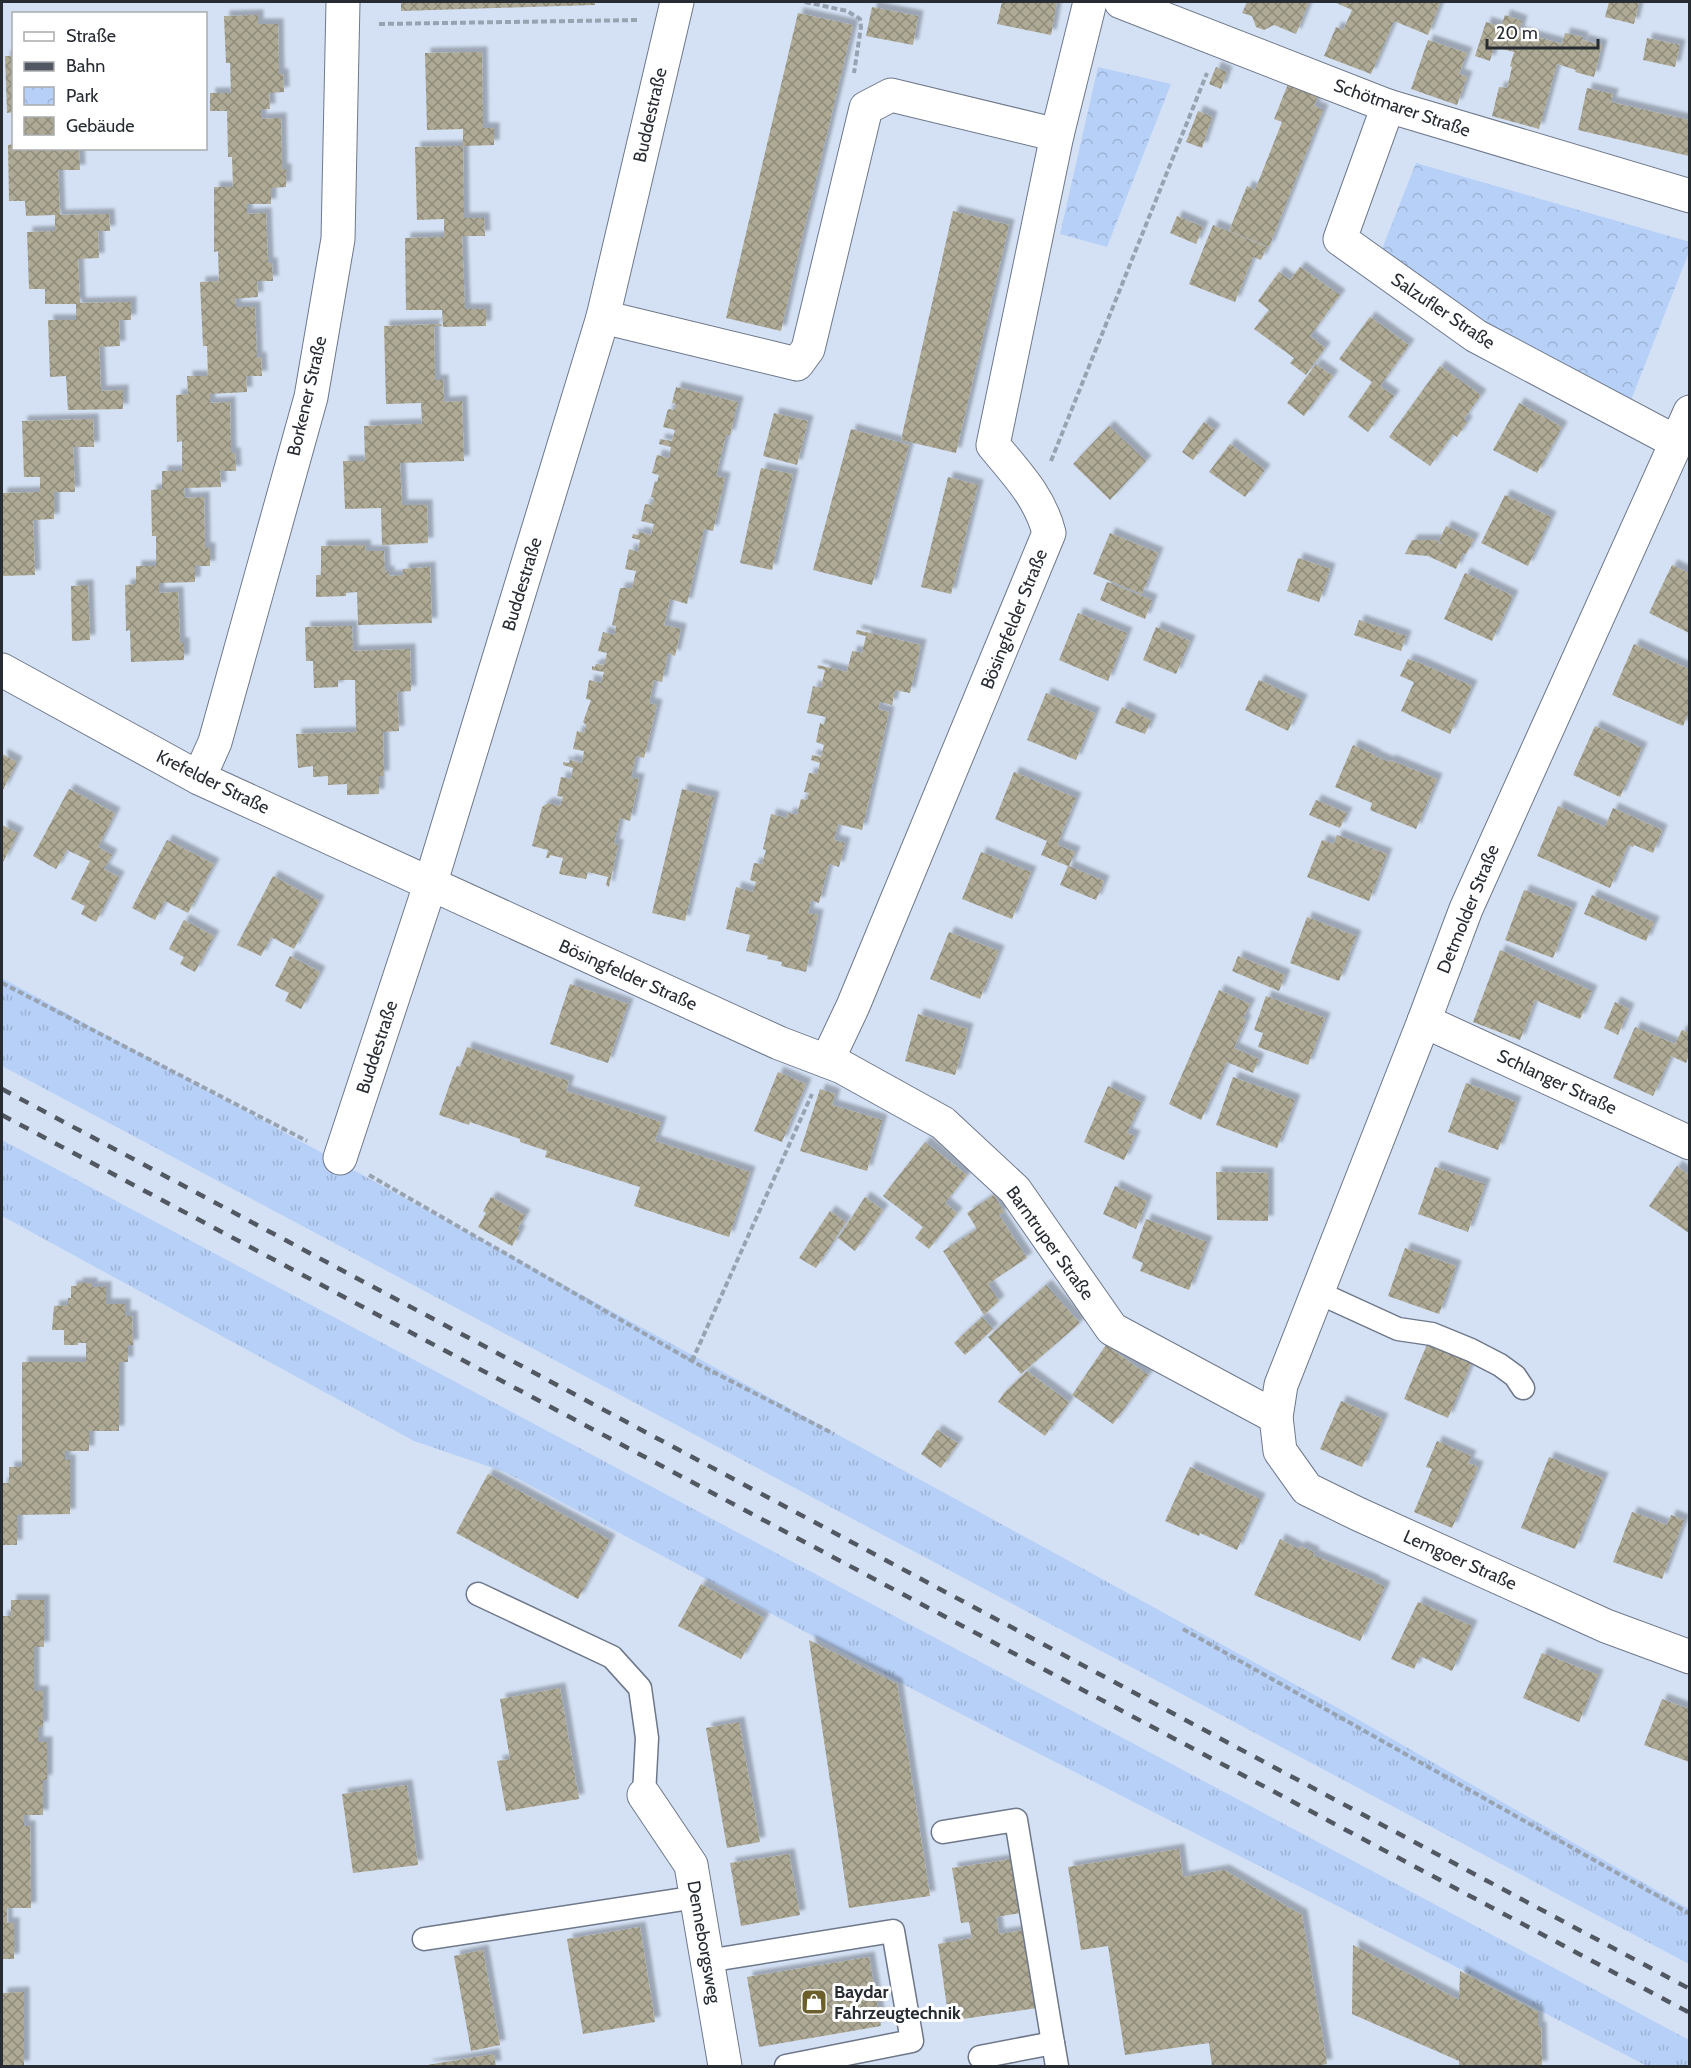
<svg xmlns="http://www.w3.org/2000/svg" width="1691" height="2068" font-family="Cabin,sans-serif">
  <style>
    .grass { fill: url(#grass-tufts) }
    .park { fill: url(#park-crowns) }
    .building { fill: url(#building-cross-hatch); filter: url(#shadow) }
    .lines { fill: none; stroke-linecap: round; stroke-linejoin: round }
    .service-casing { stroke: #6e788a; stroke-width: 25 }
    .minor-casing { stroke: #6e788a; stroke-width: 35 }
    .path { stroke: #98a3b2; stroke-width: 4; stroke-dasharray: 6 3; stroke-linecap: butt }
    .service { stroke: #fff; stroke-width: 22 }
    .minor { stroke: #fff; stroke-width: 33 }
    .rail { stroke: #515862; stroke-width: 4.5; stroke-dasharray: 10 10; stroke-linecap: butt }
    .labels { text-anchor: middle; stroke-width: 6; stroke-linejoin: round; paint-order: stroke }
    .street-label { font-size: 18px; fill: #272c33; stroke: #fff }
    .poi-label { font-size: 18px; font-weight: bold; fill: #272c33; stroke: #fff; text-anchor: start }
  </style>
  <defs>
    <pattern id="grass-tufts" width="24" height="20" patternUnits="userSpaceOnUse" patternTransform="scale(1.5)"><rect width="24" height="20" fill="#b7d0f7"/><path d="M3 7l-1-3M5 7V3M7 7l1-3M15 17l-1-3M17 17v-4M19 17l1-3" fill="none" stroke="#9db3d4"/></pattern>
    <pattern id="park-crowns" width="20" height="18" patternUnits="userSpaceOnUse" patternTransform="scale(1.5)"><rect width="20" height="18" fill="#b7d0f7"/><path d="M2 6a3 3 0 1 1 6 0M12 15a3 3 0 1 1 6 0" fill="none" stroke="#9db3d4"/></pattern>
    <pattern id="building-cross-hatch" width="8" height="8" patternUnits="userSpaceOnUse" patternTransform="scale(1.5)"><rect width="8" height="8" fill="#afaa95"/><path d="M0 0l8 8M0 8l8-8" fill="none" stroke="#8e8b7a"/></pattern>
    <filter id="shadow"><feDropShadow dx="5.5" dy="-5.5" stdDeviation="1.5" flood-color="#0004"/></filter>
  </defs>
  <rect width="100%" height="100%" fill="#d4e1f4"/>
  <!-- grass -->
  <g class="grass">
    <path d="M2 978 1338 1708 1689 1909V1964L2 1066Z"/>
    <path d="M2 1140 1689 2040V2066H1647L1412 1944 920 1693 505 1472 414 1441 2 1216Z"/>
  </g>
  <!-- park -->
  <g class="park">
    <path d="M1098 67 1171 84 1107 247 1060 234Z"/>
    <path d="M1416 163 1690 242 1689 252 1631 400 1476 319 1380 254Z"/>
  </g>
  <!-- building -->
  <g class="building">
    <path d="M401 2H595V5L401 11Z"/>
    <path d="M1002 2H1057L1051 35 997 24Z"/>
    <path d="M1247 2H1309L1296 34 1274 25 1264 30 1256 27 1252 16 1242 13Z"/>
    <path d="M1334 2H1435L1440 3 1428 35 1394 21 1371 74 1324 56 1336 27 1343 30 1352 10Z"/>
    <path d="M1609 2H1639L1634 24 1605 17Z"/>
    <path d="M872 7 918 16 913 45 866 36Z"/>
    <path d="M798 13 853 25 799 250 781 331 726 318Z"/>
    <path d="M258 15V24H278L279 74H283L284 92 269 93 270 109H261V119L281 118 282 169H286V187L271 188V204H247V214L266 213 268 263H272L273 281H257L258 297 235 299 236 307H255L257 358 261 357 262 376H246L247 392 210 394V403L230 402 231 453H235L236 471H220L221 487 184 488 185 498 204 497 205 548H210V566H195V582L159 583V593L178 592 180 643H184V660L131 662 130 630 126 631 125 585 136 584V566H156V536H152L151 490 162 489V471H182V441L177 442 176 395 188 394 187 376H208L207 346H203L200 282 219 281 218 251 214 252V187H233L232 157H228L227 111H210V93H231L230 63H226L224 16Z"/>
    <path d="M1505 15 1522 21 1519 32 1562 44 1565 33 1583 37 1578 57 1583 40 1602 45 1594 77 1575 72 1576 70 1557 64 1539 129 1492 116 1499 87 1507 88 1512 67 1510 66 1514 52 1494 47 1490 61 1475 56 1486 22 1501 27Z"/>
    <path d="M1647 38 1680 45 1675 67 1643 60Z"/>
    <path d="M1428 40 1467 53 1459 74 1467 77 1457 105 1411 89Z"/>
    <path d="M482 52 483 128H494V145L463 146 464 218H484L485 236H462L465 309H486V326L443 327 442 310H406L405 238 444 237V219L417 220 415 147 463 146V129L427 130 425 53Z"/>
    <path d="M5 56H14V112L7 113Z"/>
    <path d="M1216 67 1227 72 1221 89 1209 84Z"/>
    <path d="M1290 79 1320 91 1314 106 1323 110 1269 247 1229 231 1247 186 1255 190 1282 122 1274 119Z"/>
    <path d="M1587 88 1613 94 1611 102 1689 120V156L1578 130Z"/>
    <path d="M1198 111 1212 117 1202 148 1186 142Z"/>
    <path d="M14 144V148H79L80 170H58L60 215 109 214 110 231H98L99 258 78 259 80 303 131 302V320H119L120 346 99 347 101 391 123 390V409L68 410 66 376 50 377 48 320H76V304H45V289H29L27 232 55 231V215L26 216 25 201H9L8 145Z"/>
    <path d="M953 211 1009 225 956 453 901 440Z"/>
    <path d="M1177 216 1203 227 1196 244 1170 233Z"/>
    <path d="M1213 225 1267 247 1261 260 1253 257 1235 302 1189 284Z"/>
    <path d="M1300 267 1340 295 1310 336 1325 348 1306 375 1290 363 1294 358 1254 329 1269 310 1258 301 1279 272 1290 280Z"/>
    <path d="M1370 317 1409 345 1380 386 1394 396 1368 432 1348 417 1372 382 1339 359Z"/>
    <path d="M441 324 442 326H434L435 380H443L444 402 462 401 464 461 400 463 402 505H427L428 543 382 545 381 508 345 509 343 461H365L364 426 422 424 421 403 386 404 384 326Z"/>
    <path d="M1316 364 1333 376 1304 416 1287 403Z"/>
    <path d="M1440 366 1481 395 1464 419 1467 422 1457 437 1453 434 1430 466 1389 437Z"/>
    <path d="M676 387 738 402 730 435H726L716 476 725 478 713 531 704 529 687 604 670 599 664 625 681 629 675 656 668 653 662 682 654 680 649 703 657 705 644 758 636 756 631 778 639 779 630 821 620 818 614 844 618 845 609 887 606 885 608 877 588 872 586 879 559 874 563 858 550 855 549 858H546L548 850 532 846 542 807 548 803 560 806 563 797 557 796 561 777 571 779 573 768 563 765V762L569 763 570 760 582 763 584 751 573 749 577 731 584 733 586 725 583 722 591 700 586 699 589 680 601 683 604 672 592 670V666L595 667 596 664 604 665 607 653 598 651 603 632 615 635 616 626 612 625 620 588H632L636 571 625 569 629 549 638 552 640 540 632 538 633 534 638 535 639 532 651 535 654 524 641 521 645 504 652 505 654 498 651 497 655 481 657 482 659 475 652 473 657 455 669 458 671 447 659 444 660 439 672 441 675 430 663 427 668 409 674 410 676 404 672 403Z"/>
    <path d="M1519 403 1562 427 1537 473 1493 450Z"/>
    <path d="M774 413 808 421 797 465 763 456Z"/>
    <path d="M93 419 94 447H73L75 492H54V519L33 520 35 575 2 576V493L40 492V477H24L22 421Z"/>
    <path d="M1204 422 1215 430 1193 460 1182 452Z"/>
    <path d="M1109 426 1146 461 1110 500 1073 464Z"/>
    <path d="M851 429 909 445 872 585 813 570Z"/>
    <path d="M1230 444 1265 470 1245 497 1209 472Z"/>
    <path d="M761 468 793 474 772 570 740 563Z"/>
    <path d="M948 477 978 485 951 594 921 587Z"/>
    <path d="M1505 495 1551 517 1528 566 1481 543Z"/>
    <path d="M1446 526 1474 539 1466 554 1463 553 1456 569 1428 556 1405 554 1412 540H1435L1444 545 1439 541Z"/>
    <path d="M1110 533 1158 553 1142 594 1093 574Z"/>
    <path d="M365 545 366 551H384L385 572 389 571V576L403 575V569L430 567 432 623 358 625 357 592 346 593V596L316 597V575H321V546Z"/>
    <path d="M1298 558 1330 569 1319 602 1287 591Z"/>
    <path d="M1672 565 1689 573V633L1649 613Z"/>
    <path d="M1465 573 1513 596 1492 641 1444 619Z"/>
    <path d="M1107 582 1152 600 1145 619 1100 600Z"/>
    <path d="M88 585 90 640 72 641 71 586Z"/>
    <path d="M1078 613 1127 633 1108 681 1059 660Z"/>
    <path d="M1359 620 1406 636 1401 651 1354 635Z"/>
    <path d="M352 626 353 651 410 649 411 691 397 692 399 731 383 732 384 776H379V794L347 795V784L328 785V776L313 777V766L298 768 296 734 356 732 355 680H338V687L314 688 313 661H306L305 627Z"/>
    <path d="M1156 627 1190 641 1176 674 1143 660Z"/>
    <path d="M857 630 921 645 910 693 895 690 892 705 880 702 878 709 889 712 862 830 838 824 834 840 845 843 839 867 829 864 819 903 811 900 808 913 818 915 806 972 781 966 782 962 767 959 768 956 746 951 750 935 726 929 736 887 753 892 756 882 750 880 754 863 762 864 766 850 763 849 771 814 787 818 788 813 797 815 801 799 807 800 809 793 804 792 809 773 817 774 820 763 811 760 812 755 821 757 824 745 816 742 820 723 824 725 826 717 807 713 813 686 821 688 825 670 817 668 818 665 847 672 852 651 862 653 866 636 856 634Z"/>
    <path d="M1634 644 1689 669V712L1683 726 1612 695Z"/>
    <path d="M1408 659 1422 664 1472 686 1450 734 1401 711 1414 682 1400 676Z"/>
    <path d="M1259 680 1302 700 1288 731 1245 710Z"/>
    <path d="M1046 693 1095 713 1076 760 1027 740Z"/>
    <path d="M1122 707 1151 720 1145 734 1115 723Z"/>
    <path d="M1595 726 1642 748 1620 797 1573 775Z"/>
    <path d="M1353 745 1375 755V756L1389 762 1390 760 1437 779 1416 829 1370 810 1372 803 1335 787Z"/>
    <path d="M2 754 17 762 2 792Z"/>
    <path d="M1014 772 1076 798 1057 845 1075 852 1069 866 1104 881 1096 900 1060 885 1068 866 1041 855 1047 841 995 819Z"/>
    <path d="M69 789 115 813 98 847 112 855 104 869 119 877 96 922 81 914 85 906 71 899 90 861 67 850 56 869 33 856Z"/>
    <path d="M682 789 714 797 685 921 652 913Z"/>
    <path d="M1316 800 1347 813 1340 828 1309 815Z"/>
    <path d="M1558 806 1605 827 1613 808 1662 830 1653 853 1634 845 1633 847 1628 845 1610 888 1537 856Z"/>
    <path d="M2 825 18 833 2 864Z"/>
    <path d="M1337 835 1387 854 1369 901 1307 877 1322 840 1334 844Z"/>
    <path d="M167 840 214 864 188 913 165 901 155 920 132 908Z"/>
    <path d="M981 852 1031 872 1012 919 962 899Z"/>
    <path d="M273 876 319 901 294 949 271 937 261 956 237 945Z"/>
    <path d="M1524 890 1572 908 1553 958 1505 940Z"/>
    <path d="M1592 895 1654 922 1646 941 1584 914Z"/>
    <path d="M1307 917 1356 936 1339 981 1290 963Z"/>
    <path d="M184 920 214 936 195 972 180 964 184 957 169 949Z"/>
    <path d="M949 932 999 951 980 999 930 979Z"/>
    <path d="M1500 950 1592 991 1580 1019 1535 1000 1520 1040 1473 1022Z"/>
    <path d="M290 956 320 972 301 1009 285 1001 289 993 275 986Z"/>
    <path d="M1238 956 1285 975 1279 991 1232 971Z"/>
    <path d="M570 984 628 1004 608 1063 550 1044Z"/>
    <path d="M1219 990 1250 1004 1243 1019 1246 1020 1234 1048 1259 1059 1253 1073 1227 1062 1201 1120 1169 1104Z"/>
    <path d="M1266 996 1325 1018 1308 1065 1258 1047 1263 1033 1254 1030Z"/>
    <path d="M1615 1002 1629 1009 1618 1035 1604 1028Z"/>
    <path d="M918 1014 968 1029 955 1075 905 1061Z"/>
    <path d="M1635 1027 1675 1044 1682 1030 1689 1033V1055L1686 1063 1671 1056 1653 1096 1613 1078Z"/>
    <path d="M467 1047 569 1081 566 1091 661 1122 655 1141 750 1172 729 1237 634 1206 640 1187 545 1157 547 1151 520 1142V1139L470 1122 469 1125 439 1115 452 1078 457 1066 460 1067Z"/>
    <path d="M778 1072 806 1084 782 1142 754 1131Z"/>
    <path d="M1233 1077 1295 1100 1277 1148 1216 1125Z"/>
    <path d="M1466 1083 1516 1102 1498 1150 1448 1132Z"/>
    <path d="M1108 1086 1141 1102 1127 1133 1135 1136 1124 1160 1084 1142Z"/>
    <path d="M820 1089 835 1094 832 1105 882 1120 867 1171 800 1151Z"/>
    <path d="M925 1142 967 1175 945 1203 957 1213 929 1249 915 1238 923 1227 883 1196Z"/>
    <path d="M1677 1166 1689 1175V1233L1649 1206Z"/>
    <path d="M1435 1167 1485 1184 1468 1232 1418 1214Z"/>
    <path d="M1216 1172 1268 1173V1221L1217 1220Z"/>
    <path d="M1115 1186 1147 1201 1136 1229 1103 1214Z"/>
    <path d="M994 1195 1004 1212 999 1215 1027 1258 988 1284 999 1301 984 1315 943 1251 977 1229 967 1213Z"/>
    <path d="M491 1197 525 1215 517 1230 520 1231 512 1246 478 1227 486 1213 483 1211Z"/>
    <path d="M865 1197 883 1210 855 1251 838 1238Z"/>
    <path d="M830 1211 846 1222 816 1268 799 1258Z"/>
    <path d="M1146 1219 1207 1242 1189 1290 1140 1271 1143 1263 1132 1258Z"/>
    <path d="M1405 1248 1456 1266 1439 1314 1388 1296Z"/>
    <path d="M77 1283H92V1287H106V1304H125V1316H132L133 1345H128V1362H119V1431H89V1451H65V1460H70V1514L17 1515V1545H2V1483H9V1467H22V1362H86V1343H78V1345H64V1330H52L54 1306 68 1305V1298H71V1286H77Z"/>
    <path d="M1046 1285 1080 1323 1021 1374 988 1337Z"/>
    <path d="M982 1317 993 1329 965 1355 954 1343Z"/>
    <path d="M1428 1342 1472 1361 1448 1418 1404 1399Z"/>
    <path d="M1106 1345 1148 1375 1113 1424 1072 1395Z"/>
    <path d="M1027 1371 1069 1402 1045 1436 998 1402 1004 1393Z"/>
    <path d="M1341 1401 1383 1419 1362 1467 1320 1449Z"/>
    <path d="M937 1430 958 1443 941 1468 921 1454Z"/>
    <path d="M1437 1441 1471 1456 1468 1463 1478 1467 1452 1528 1414 1512 1432 1469 1426 1467Z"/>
    <path d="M1549 1457 1603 1478 1575 1549 1521 1528Z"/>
    <path d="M1190 1467 1260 1499 1237 1550 1200 1533 1199 1536 1165 1521Z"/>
    <path d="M488 1474 610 1540 578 1599 456 1533Z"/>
    <path d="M1632 1512 1667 1525 1671 1515 1684 1520 1662 1579 1613 1562Z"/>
    <path d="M1280 1539 1299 1549 1300 1546 1314 1552 1313 1555 1375 1581 1374 1582 1385 1587 1360 1641 1254 1595Z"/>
    <path d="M701 1584 764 1618 741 1659 678 1626Z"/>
    <path d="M11 1600H44V1647H34V1691H43V1727H38V1742H47V1780H43V1815H24V1826H30L31 1908H7V1923H14V1959H2V1616H11Z"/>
    <path d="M1418 1602 1472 1626 1452 1671 1420 1656 1414 1669 1391 1659Z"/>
    <path d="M809 1640 897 1684 930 1896 849 1908Z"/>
    <path d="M1542 1653 1598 1675 1579 1722 1523 1698Z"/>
    <path d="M560 1688 579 1799 506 1811 497 1761 510 1759 500 1699Z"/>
    <path d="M1662 1699 1689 1709V1762L1644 1745Z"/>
    <path d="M739 1722 760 1842 727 1848 706 1728Z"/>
    <path d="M407 1785 418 1865 353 1873 342 1794Z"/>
    <path d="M1179 1849 1183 1877 1224 1870 1302 1915 1327 2064 1317 2066H1212L1209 2043 1125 2055 1108 1946 1081 1950 1068 1867Z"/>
    <path d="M789 1854 800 1915 741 1926 730 1863Z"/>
    <path d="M1012 1859 1021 1913 996 1917 999 1934 1025 1930 1037 2008 949 2021 938 1944 972 1938 969 1922 961 1923 952 1868Z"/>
    <path d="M640 1927 655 2022 583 2034 567 1939Z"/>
    <path d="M1353 1945 1459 2000 1460 1971 1538 2012V2027H1541L1542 2066H1459V2061L1352 2014Z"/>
    <path d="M483 1950 500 2045 471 2051 454 1956Z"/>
    <path d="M869 1957 881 2026 759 2047 747 1977Z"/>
    <path d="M24 1992V2066H2V1993Z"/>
    <path d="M494 2054 496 2066H427V2065Z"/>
  </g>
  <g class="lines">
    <!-- service casing -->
    <g class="service-casing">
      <g id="service">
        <path d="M1317 1292 1398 1329 1432 1334 1471 1350 1500 1365 1515 1376 1523 1388"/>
        <path d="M478 1594 612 1657 640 1688 647 1738 644 1795"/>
        <path d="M943 1832 1016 1820 1053 2043"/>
        <path d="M424 1939 697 1897"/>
        <path d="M707 1961 893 1931 912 2041 786 2066"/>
        <path d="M980 2057 1053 2043 1057 2066"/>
      </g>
    </g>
    <!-- minor casing -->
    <g class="minor-casing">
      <g id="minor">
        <path d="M1121 2 1388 106 1690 196"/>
        <path d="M1388 106 1340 239 1476 336 1676 442"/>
        <path d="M603 317 797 364 808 349 866 108 891 95 1057 135"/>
        <path d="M1690 412 1466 909 1424 1021 1281 1385 1276 1417 1280 1451 1307 1489 1358 1514 1606 1626 1690 1657"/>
        <path d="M2 670 199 778 779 1043 842 1067 943 1123 1015 1190 1112 1329 1276 1417"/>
        <path d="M199 778 215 742 311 397 338 239 343 2"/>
        <path d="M1424 1021 1690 1143"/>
        <path d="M827 1061 853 1006 1049 533C1040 497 1016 473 993 445L1057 135 1090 2"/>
        <path d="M340 1158 430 885 603 317 677 2"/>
        <path d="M644 1795 691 1865 725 2066"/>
      </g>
    </g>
    <!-- path -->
    <g class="path">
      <path d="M805 2 847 11 860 19 861 27 854 73"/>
      <path d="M379 24 638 20"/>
      <path d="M1051 461 1207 73"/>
      <path d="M2 983 307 1141"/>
      <path d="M369 1175 692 1361 834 1434"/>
      <path d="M692 1361 812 1094"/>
      <path d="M1183 1629 1690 1914"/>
    </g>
    <!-- service -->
    <use href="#service" class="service"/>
    <!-- minor -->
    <use href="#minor" class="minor"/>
    <!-- rail -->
    <g class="rail">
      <path d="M2 1089 1690 1989"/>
      <path d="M2 1115 1690 2013"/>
    </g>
  </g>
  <!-- icons -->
  <defs>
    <g id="shop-square" transform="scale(1.35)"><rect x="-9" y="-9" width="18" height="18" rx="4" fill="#6c5f2c" stroke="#fff"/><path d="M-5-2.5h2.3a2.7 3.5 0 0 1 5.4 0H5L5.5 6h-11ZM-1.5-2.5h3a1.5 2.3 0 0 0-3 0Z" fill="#fff"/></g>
  </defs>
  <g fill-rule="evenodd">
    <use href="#shop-square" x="814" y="2002"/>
  </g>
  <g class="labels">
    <!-- street labels -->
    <g class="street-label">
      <text transform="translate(1402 108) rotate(19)" y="6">Schötmarer Straße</text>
      <text transform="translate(650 115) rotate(-77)" y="6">Buddestraße</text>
      <text transform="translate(1443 311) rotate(34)" y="6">Salzufler Straße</text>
      <text transform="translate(307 396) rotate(-77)" y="6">Borkener Straße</text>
      <text transform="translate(522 584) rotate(-73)" y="6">Buddestraße</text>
      <text transform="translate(1014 619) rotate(-68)" y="6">Bösingfelder Straße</text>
      <text transform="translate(213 782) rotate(26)" y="6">Krefelder Straße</text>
      <text transform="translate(1468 909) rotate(-68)" y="6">Detmolder Straße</text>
      <text transform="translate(628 975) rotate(24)" y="6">Bösingfelder Straße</text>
      <text transform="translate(377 1047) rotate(-72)" y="6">Buddestraße</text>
      <text transform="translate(1557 1082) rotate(25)" y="6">Schlanger Straße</text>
      <text transform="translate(1050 1243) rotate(54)" y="6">Barntruper Straße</text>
      <text transform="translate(1460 1560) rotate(24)" y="6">Lemgoer Straße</text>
      <text transform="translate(704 1942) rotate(80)" y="6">Denneborgsweg</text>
    </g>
    <!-- poi labels -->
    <g class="poi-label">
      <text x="834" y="1998">Baydar<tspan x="834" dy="21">Fahrzeugtechnik</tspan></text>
    </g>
  </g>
  <!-- border -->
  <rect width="1691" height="2068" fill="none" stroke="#272c33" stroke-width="6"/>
  <!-- legend -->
  <rect x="12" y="12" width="195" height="138" fill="#ffffff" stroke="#a9abad" stroke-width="1.5"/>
  <rect x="24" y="32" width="30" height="9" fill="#ffffff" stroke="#a9abad" stroke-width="1.5"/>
  <text x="66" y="42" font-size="18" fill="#272c33">Straße</text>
  <rect x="24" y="62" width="30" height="9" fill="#515862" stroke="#a9abad" stroke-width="1.5"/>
  <text x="66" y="72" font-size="18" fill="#272c33">Bahn</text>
  <rect x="24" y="87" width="30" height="18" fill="url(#park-crowns)" stroke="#a9abad" stroke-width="1.5"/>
  <text x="66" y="102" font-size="18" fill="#272c33">Park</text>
  <rect x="24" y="117" width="30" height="18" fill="url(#building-cross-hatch)" stroke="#a9abad" stroke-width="1.5"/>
  <text x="66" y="132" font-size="18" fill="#272c33">Gebäude</text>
  <!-- scale -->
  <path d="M1487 39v9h111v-9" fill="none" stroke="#272c33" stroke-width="3"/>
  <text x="1496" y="39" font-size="18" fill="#272c33" stroke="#ffffff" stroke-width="4.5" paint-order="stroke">20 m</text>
</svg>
